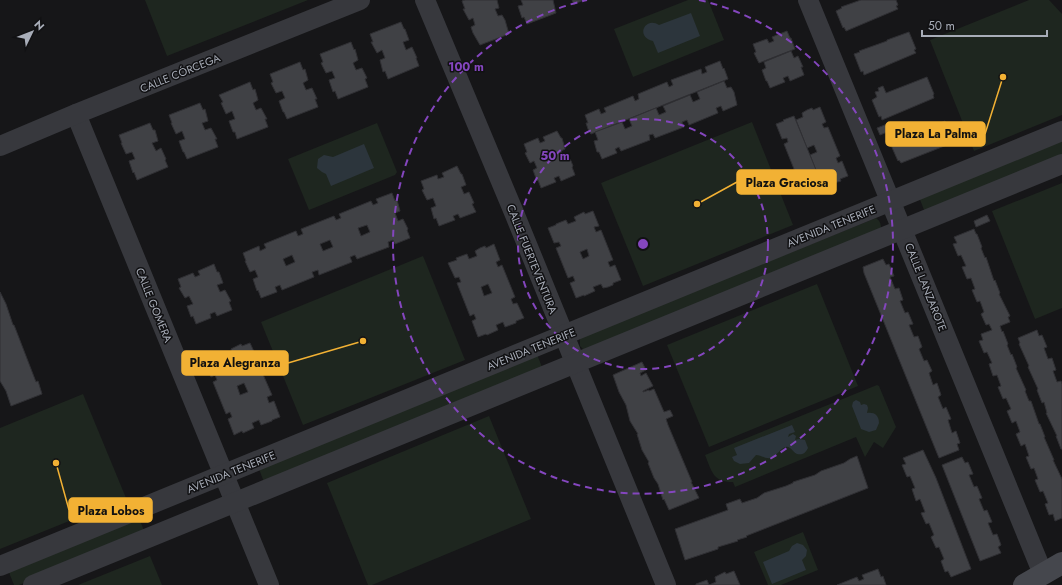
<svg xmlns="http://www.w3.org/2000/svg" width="1062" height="585" font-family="Jost,sans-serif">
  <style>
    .green { fill: #1e261f }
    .water { fill: #2c353c }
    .building { fill: #404145; stroke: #303034; fill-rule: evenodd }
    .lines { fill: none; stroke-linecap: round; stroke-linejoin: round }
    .street { stroke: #37383d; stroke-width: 20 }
    .secondary { stroke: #45474d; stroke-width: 22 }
    .ring { fill: none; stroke: #8446be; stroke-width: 2; stroke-dasharray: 7 5 }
    .labels { text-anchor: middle; stroke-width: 3; stroke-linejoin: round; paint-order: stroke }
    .street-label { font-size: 11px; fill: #a8adb8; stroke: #111113 }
    .centre { fill: #8446be; stroke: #111113; stroke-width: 2 }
    .ring-label { font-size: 12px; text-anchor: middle; font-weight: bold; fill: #8446be; stroke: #111113; stroke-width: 3; stroke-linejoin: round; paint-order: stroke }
    .leader { fill: none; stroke: #f2b134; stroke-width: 1.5 }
    .callout-dot { fill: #f2b134; stroke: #111113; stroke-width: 1.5 }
    .callout { fill: #f2b134; stroke: #f2b134; stroke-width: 1.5 }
    .callout-label { font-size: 12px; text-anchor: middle; font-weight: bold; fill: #111 }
  </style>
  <rect width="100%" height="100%" fill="#161618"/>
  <!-- green -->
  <g class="green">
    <path d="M145 0H308L167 56Z"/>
    <path d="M688 0H708L724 40 633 77 614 29Z"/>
    <path d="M1029 0H1049L1062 14V115L974 151 930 40Z"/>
    <path d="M752 122 793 225 643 286 601 183Z"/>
    <path d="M377 123 397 172 395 175 309 210 288 159Z"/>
    <path d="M1062 137V158L926 215 919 197Z"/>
    <path d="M1062 183V308L1035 319 992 211Z"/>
    <path d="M876 218C880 221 881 224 881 229L586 352 580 346V337Z"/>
    <path d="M423 256 465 360 303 425 261 322Z"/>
    <path d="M817 284 858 386 709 447 667 345Z"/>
    <path d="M536 352 544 372 265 485 258 466Z"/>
    <path d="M877 385 879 386 896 427 883 448 874 442 865 457 856 437 735 487 733 482C713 482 712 472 705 455Z"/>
    <path d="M83 394 126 498 0 549V428Z"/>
    <path d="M489 416 531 519 372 585H368L327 483Z"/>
    <path d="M138 516 145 533 19 585H14L8 570Z"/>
    <path d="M803 532 818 570 781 585H768L754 552Z"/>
    <path d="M150 556 162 585H78Z"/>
  </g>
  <!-- water -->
  <g class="water">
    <path d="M691 13 700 36 658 53 653 41C635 37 645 16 659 25Z"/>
    <path d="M364 144 374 168 331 186 326 174 322 172 317 168 318 159 324 155 333 157Z"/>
    <path d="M856 400 860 402 861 405 864 404 867 405 868 408 867 413C874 412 879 415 879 423L876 430 869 432 861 429 852 406 853 402Z"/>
    <path d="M792 425 795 432 789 434 788 437 793 434 796 436 795 440 799 439 805 440 808 448C805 454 802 455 797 454 794 453 792 449 790 448 783 443 778 456 771 458 765 459 761 455 756 455L749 463 740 464 734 461 732 457 737 455 734 448Z"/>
    <path d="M797 543 803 545 807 550 806 556 802 560 806 570 772 584 763 562 789 551 792 546Z"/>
  </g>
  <!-- building -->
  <g class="building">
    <path d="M465 0H497L499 8 495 9 498 16 502 15 505 20 509 34 480 45 473 33 471 27 475 25 473 18 469 20 463 9H465L462 1Z"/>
    <path d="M521 0H553L556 13 527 24 524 17 522 18 518 6 523 5Z"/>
    <path d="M572 0H584L574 4Z"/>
    <path d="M861 0H896L898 5 896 6 898 9 846 31 844 27 843 28 836 11 842 8 841 7Z"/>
    <path d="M401 22 404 29H405L409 40 403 42 406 50 412 47 417 58H416L419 66 388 79 385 71 383 72 380 60 385 58 382 50 377 53 371 42H373L370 34Z"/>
    <path d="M787 31 790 38H791L795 49 759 63 754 53 756 52 753 44 767 39 769 43 774 41 772 37Z"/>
    <path d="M909 32 916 49 914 50 916 53 864 75 863 71 861 72 854 54 860 52 859 51 887 41V40Z"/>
    <path d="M351 42 354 50 355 49 358 60 353 63 356 70 362 68 367 78 365 79 368 87 338 99 335 91 333 92 329 80 335 78 332 71 326 73 321 63 323 62 320 54Z"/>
    <path d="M791 51 794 58 798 56 803 67H801L804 75 790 81 788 76 783 78 785 82 770 88 767 81H766L762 70 766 68 764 62Z"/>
    <path d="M720 61 723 69 724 68 728 79 591 134 588 129 586 123H588L585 115 599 109 601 114 606 112 604 108 633 96 635 101 639 99 638 94 667 82 669 87 673 85 671 80 701 69 702 74 707 72 705 67Z"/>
    <path d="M300 62 303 70 305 69 308 80 303 83 306 90 312 88 317 99H315L318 107 287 119 284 112H283L279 101 285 98 282 91 276 93 271 83 273 82 270 74Z"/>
    <path d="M927 77 934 94 933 95 934 98 882 120 881 116 879 117 872 100 877 97 875 92 879 91 878 88 883 86 886 93Z"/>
    <path d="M724 81 727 88 731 87 734 92 737 105 723 111 721 106 716 108 718 113 689 125 687 120 682 122 684 127 655 138 653 134 649 135 650 140 621 151 619 147 615 149 617 153 602 159 599 152H597L594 141 598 140 595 132 622 122 625 129 632 126 629 119 656 108 659 115 666 112 663 106 690 95 693 102 700 99 697 92Z"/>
    <path d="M250 82 253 90 255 89 258 100 253 103 256 110 261 108 267 119H265L268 127 237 139 235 132H233L229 121 235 119 232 111 226 114 221 103 223 102 219 95Z"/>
    <path d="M200 103 203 110 205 109 208 121 202 123 205 130 211 128 217 139H215L218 147 187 159 184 152H183L179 141 185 139 182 131 176 134 171 123H172L169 115Z"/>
    <path d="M820 107 826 122 822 124 824 128 828 127 840 156 836 158 838 163 842 161 848 176 840 179 841 181 830 184 828 180 821 183 810 155 817 152 814 145 807 148 796 120 803 117 802 113 807 110 812 108 813 110Z"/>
    <path d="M794 116 823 187 812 192 811 191 804 194 798 179 802 177 801 172 796 174 784 144 788 142 787 138 782 139 776 124 784 121 783 120Z"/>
    <path d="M945 121 953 138 951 139 952 143 901 163 899 160 898 161 890 143Z"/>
    <path d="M150 123 153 130H155L158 141 152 143 156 151 161 148 166 159 165 160 168 167 137 180 134 172 133 173 129 161 135 159 132 152 126 154 121 143H122L119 135Z"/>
    <path d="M890 123 892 130 880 135 877 128Z"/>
    <path d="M557 131 561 138H562L565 149 561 151 564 157 568 156 571 161 573 166 572 167 575 175 561 181 559 176 554 178 556 182 541 188 538 180 537 181 533 170 537 168 534 161 530 163 525 153 527 152 524 144 538 138 540 143 545 141 543 137Z"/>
    <path d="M457 166 461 174H462L466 185 461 187 464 194 469 192 474 203 472 204 476 212 460 218 458 214 453 216 455 220 439 226 436 218 434 219 431 208 436 206 433 198 427 200 422 190 424 189 421 181 437 175 438 179 444 177 442 173Z"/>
    <path d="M392 193 395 201 397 200 400 211 395 213 398 221 403 219 408 229 407 230 410 238 395 244 393 240 388 242 389 247 357 259 355 255 350 257 352 262 319 275 318 270 312 272 314 277 282 290 280 285 275 287 277 292 261 298 258 290 257 291 253 279 258 277 255 270 250 272 245 261H246L243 253 259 246 260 251 266 248 264 244 296 231 298 236 303 234 301 229 334 216 336 220 341 218 339 214 371 201 373 205 378 203 376 199ZM367 225 370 232 361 236 358 228ZM330 240 333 247 323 251 320 244ZM292 255 295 262 286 266 283 259Z"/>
    <path d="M593 211 599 226 594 227 596 232 601 230 613 260 608 262 610 267 615 265 621 280 613 283V285L608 287 603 288 601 284 593 287 595 291 584 296V295L576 298 570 283 575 281 573 276 568 278 556 248 561 246 559 242 554 243 548 228 556 225V224L566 220 568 224 576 221 574 217 584 212 585 214ZM587 249 589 256 583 259 580 252Z"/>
    <path d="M987 215 990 221 976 227 974 221Z"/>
    <path d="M974 229 976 234H977L982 247 981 248 985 258 986 257 994 281 995 280 1000 293 999 294 1010 316 1008 317 1010 322 1000 326 1002 332 1003 331 1008 344 1007 345 1011 355 1012 354 1017 367 1016 368 1026 390 1025 391 1029 401H1031L1039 424H1040L1045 437H1044L1054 460H1053L1062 479V518L1055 521 1053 514 1049 515 1045 504 1048 503 1043 491 1040 492 1035 480 1038 479 1034 468 1031 469 1026 457 1029 456 1025 444 1021 446 1016 434 1020 432 1016 421 1012 423 1007 411 1011 409 1006 398 1003 399 998 387 1001 386 997 375 993 376 989 364 992 363 987 352 984 353 979 341 983 340 981 334 992 330 989 324 986 325 981 314 984 312 980 301 977 302 972 290 975 289 971 278 967 279 962 267 966 266 961 255 958 256 953 244 957 243 954 237Z"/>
    <path d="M494 244 500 260 496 262 498 267 502 265 515 297 511 299 513 304 517 303 524 318 516 321V323L505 327 503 322 496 325 498 330 487 335 486 334 478 337 472 321 476 319 474 314 470 316 457 283 461 282 459 277 455 278 448 263 457 260 456 258 467 254 469 259 477 256 475 251 480 248 485 246 486 248ZM488 284 492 293 484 296 481 287Z"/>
    <path d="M883 259 886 265 889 264 894 276 890 277 895 289 899 288 903 300 900 301 905 313 908 312 913 324 909 325 914 337 918 336 922 347 919 349 924 361 927 360 932 371 929 373 933 385 937 383 941 395 938 397 943 409 946 407 951 419 948 420 952 433 956 431 960 443 957 444 959 450 939 458 864 273 863 267Z"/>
    <path d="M214 264 217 272H219L223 283 217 285 220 292 225 290 231 301 229 302 232 310 217 316 215 312 210 314 211 318 196 324 193 316 191 317 187 306 193 304 189 296 185 298 179 288 181 287 178 279 193 273 195 277 200 275 198 271Z"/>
    <path d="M0 292 6 304 13 325H14L36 382 38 381 42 394 11 406 6 391 0 381Z"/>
    <path d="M1037 330 1039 336 1042 335 1047 347 1044 348 1048 359 1052 358 1056 370 1053 371 1057 382 1061 381 1062 384V449H1061L1056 436H1057L1046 413H1047L1044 402 1042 403 1037 390 1038 389 1028 367 1029 366 1019 344 1020 343 1018 338Z"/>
    <path d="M250 343 257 358 252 360 254 365 258 363 272 395 267 397 269 403 274 401 280 417 272 420V421L261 425 259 420 252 423 254 428 243 433 242 431 234 435 228 419 232 417 230 412 226 414 213 382 217 380 215 375 211 377 204 361 213 358 212 356 223 352 225 358 233 355 231 349 241 344 242 346ZM244 383 248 392 240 395 237 386Z"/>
    <path d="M642 362 646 370 640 373 641 376 646 373 653 386 643 391V392L649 390V391L654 389 664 412 670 410 673 416 666 419 668 425 692 482H691L699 498 669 510 664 499 663 500 658 484 654 478 648 463 649 462 642 450 637 434H638L630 421 626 405 619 392 613 375Z"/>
    <path d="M923 450 936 478 971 569 951 577 948 571 945 572 941 561 944 559 939 547 936 548 931 537 934 535 929 523 926 524 921 513 925 512 920 499 916 501 912 489 915 488 910 476 907 477 902 465 906 464 903 458Z"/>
    <path d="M857 456 868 488 746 536 747 537 737 540 738 541 718 547V549L685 560 675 529 728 510 726 504 740 499 742 503 757 498 764 493 786 486 793 483V482L815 475 821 471 844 463 850 459Z"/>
    <path d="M962 457 965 463 968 462 973 474 969 475 974 487 977 486 982 498 979 499 984 511 987 510 992 522 988 523 993 535 997 534 1001 545 998 547 1001 553 980 561 942 465Z"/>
    <path d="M878 569 881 577 883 576 886 585H837L857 577 859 581 864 579 862 575Z"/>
    <path d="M734 571 740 585H696V584L707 580 709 585 716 582 715 577 725 572 726 574Z"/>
  </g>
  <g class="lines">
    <!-- street -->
    <g class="street">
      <path d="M425 0 515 215 666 585"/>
      <path d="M808 0 1043 574"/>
      <path d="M76 114 269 585"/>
      <path d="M0 146 76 114 360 0"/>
      <path d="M0 566 1062 131"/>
      <path d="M33 585 1062 164"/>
    </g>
    <!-- secondary -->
    <path class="secondary" d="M1024 585 1062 563"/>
  </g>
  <!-- distance rings -->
  <g class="ring">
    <circle cx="643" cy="244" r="125"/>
    <path d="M699 0A250 250 0 1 1 587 0"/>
  </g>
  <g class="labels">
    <!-- street labels -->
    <g class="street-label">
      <text transform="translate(180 73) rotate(-22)" y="4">CALLE CÓRCEGA</text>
      <text transform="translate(831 226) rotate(-22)" y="4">AVENIDA TENERIFE</text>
      <text transform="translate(532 259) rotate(68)" y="4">CALLE FUERTEVENTURA</text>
      <text transform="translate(926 287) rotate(68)" y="4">CALLE LANZAROTE</text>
      <text transform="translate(154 305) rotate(68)" y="4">CALLE GOMERA</text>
      <text transform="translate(531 349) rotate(-22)" y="4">AVENIDA TENERIFE</text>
      <text transform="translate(231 472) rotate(-22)" y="4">AVENIDA TENERIFE</text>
    </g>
  </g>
  <circle cx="643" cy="244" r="6" class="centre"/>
  <g class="ring-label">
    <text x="466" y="71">100 m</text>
    <text x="555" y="160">50 m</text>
  </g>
  <!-- callouts -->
  <path class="leader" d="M1003 77L985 134M697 204L737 182M363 341L288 363M56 463L69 510"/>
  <g class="callout-dot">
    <circle cx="1003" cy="77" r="4"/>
    <circle cx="697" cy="204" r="4"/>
    <circle cx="363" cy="341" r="4"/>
    <circle cx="56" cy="463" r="4"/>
  </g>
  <g class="callout">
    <rect x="886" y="122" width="99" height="24" rx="4"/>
    <rect x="737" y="170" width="99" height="24" rx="4"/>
    <rect x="182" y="351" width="106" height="24" rx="4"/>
    <rect x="69" y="498" width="83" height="24" rx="4"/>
  </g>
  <g class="callout-label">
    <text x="936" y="138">Plaza La Palma</text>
    <text x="787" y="187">Plaza Graciosa</text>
    <text x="235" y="367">Plaza Alegranza</text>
    <text x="111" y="515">Plaza Lobos</text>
  </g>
  <!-- north arrow -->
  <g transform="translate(32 32) rotate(47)" stroke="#111113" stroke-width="3" paint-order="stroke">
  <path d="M0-3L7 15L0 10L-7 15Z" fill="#a8adb8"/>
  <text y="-6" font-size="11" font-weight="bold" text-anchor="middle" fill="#a8adb8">N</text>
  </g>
  <!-- scale -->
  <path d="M922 30v6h125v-6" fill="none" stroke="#a8adb8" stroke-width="2"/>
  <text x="928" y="30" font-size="12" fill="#a8adb8" stroke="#111113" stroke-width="3" paint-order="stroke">50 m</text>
</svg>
